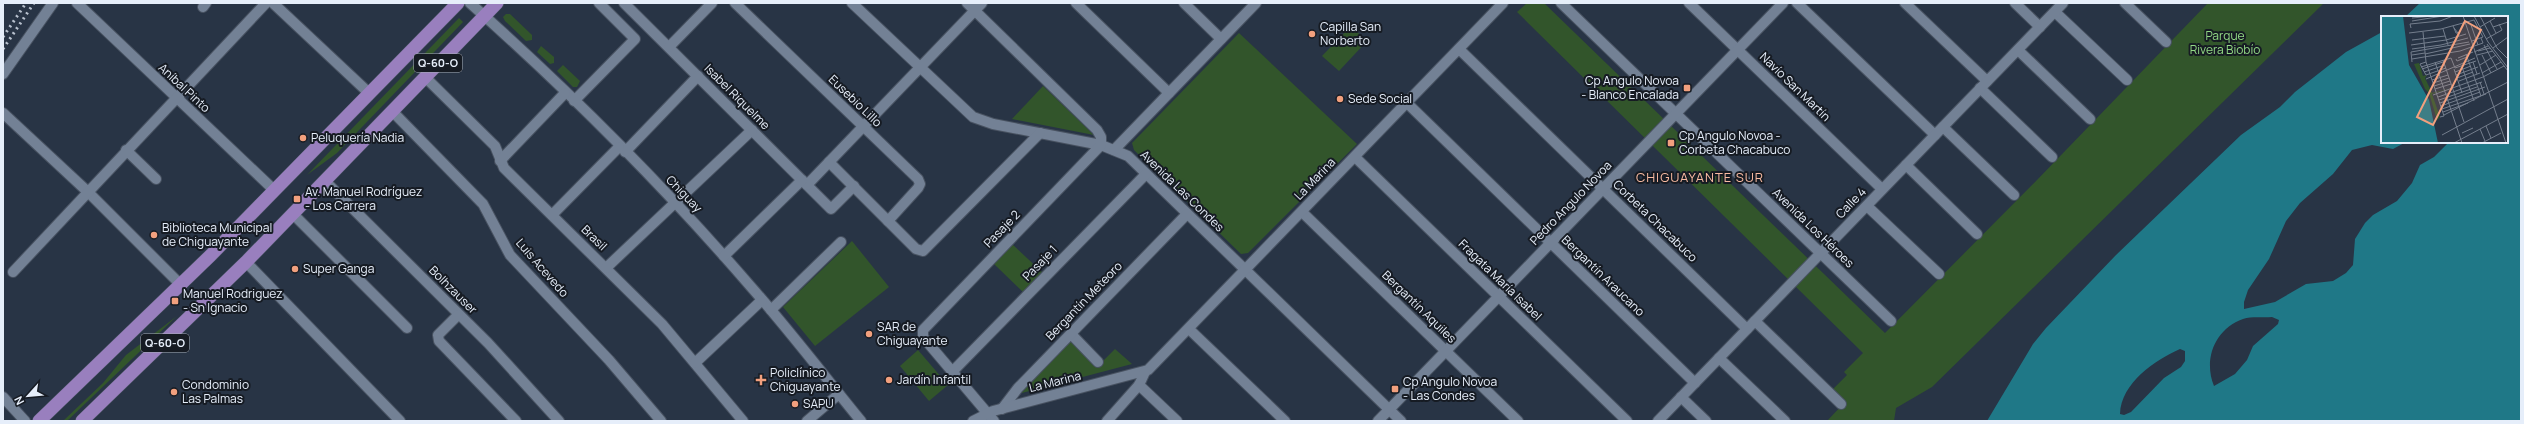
<svg xmlns="http://www.w3.org/2000/svg" width="2524" height="424" font-family="Manrope,sans-serif">
  <style>
    .green { fill: #32552b }
    .water { fill: #1f7887; fill-rule: evenodd }
    .lines { fill: none; stroke-linecap: round; stroke-linejoin: round }
    .minor-casing { stroke: #485261; stroke-width: 12 }
    .major-casing { stroke: #485261; stroke-width: 14 }
    .minor { stroke: #738195; stroke-width: 10 }
    .major { stroke: #997fbe; stroke-width: 13 }
    .rail { stroke: #b8c1ce; stroke-width: 3; stroke-dasharray: 2 4; stroke-linecap: butt }
    .poi-dot { fill: #f2a07e; stroke: #161b23; stroke-width: 1.5 }
    .labels { text-anchor: middle; stroke-width: 4; stroke-linejoin: round; paint-order: stroke }
    .shield { fill: #161b23; stroke: #a8afba; stroke-width: 1 }
    .shield-label { font-size: 11px; font-weight: bold; fill: #e6eefa }
    .poi-label { font-size: 12px; fill: #e6eefa; stroke: #161b23; text-anchor: start }
    .park-label { font-size: 12px; fill: #93d986; stroke: #161b23 }
    .street-label { font-size: 12px; fill: #e6eefa; stroke: #161b23 }
    .neighbourhood-label { font-size: 13px; letter-spacing: 1px; fill: #f9bba2; stroke: #161b23 }
    .inset-road { fill: none; stroke: #747e8d; stroke-width: 1 }
    .view { fill: #f2a07e; fill-opacity: 0.15; stroke: #f2a07e; stroke-width: 2 }
    .inset-edge { fill: none; stroke: #e6eefa; stroke-width: 2 }
  </style>
  <rect width="100%" height="100%" fill="#283445"/>
  <!-- green -->
  <g class="green">
    <path d="M1527 3H1544L1885 333 2037 180 2208 3H2324L1932 387 1896 408 1894 421H1827L1845 402 1832 390 1847 375 1844 372 1863 353 1517 12Z"/>
    <path d="M506 14H510L532 35V40L526 41 505 21 503 17Z"/>
    <path d="M459 18 463 22 337 153 307 175Z"/>
    <path d="M1351 26 1367 41 1339 71 1322 56Z"/>
    <path d="M1239 33 1357 144 1248 253 1241 254 1134 150 1132 143Z"/>
    <path d="M541 46 554 57V63L550 64 537 52Z"/>
    <path d="M563 65 580 81 577 87H573L557 71Z"/>
    <path d="M1043 86 1094 135 1012 119Z"/>
    <path d="M852 241 889 287 815 346 783 307Z"/>
    <path d="M1012 244 1043 273 1024 293 993 263Z"/>
    <path d="M177 316 67 421H63L103 383 126 355Z"/>
    <path d="M1072 340 1098 366 1115 349 1132 364 1018 394Z"/>
    <path d="M918 350 948 385 929 401 900 366Z"/>
  </g>
  <!-- water -->
  <path class="water" d="M2420 3H2521V421H1987L2033 344 2046 328 2116 255 2241 135 2280 107 2295 92 2346 52 2382 32V142H2406L2393 149 2372 145 2352 150 2333 174 2300 203 2286 221 2269 259 2248 290 2244 302V309L2275 302 2306 284 2333 281 2346 273 2353 265 2355 239 2365 223 2373 215 2397 201 2412 183 2420 165 2434 157 2449 142H2507V17H2405ZM2272 317 2279 320 2278 324 2253 346 2247 360 2235 374 2214 386C2203 359 2215 329 2243 319 2252 316 2263 318 2272 317ZM2180 349 2185 351V361L2181 367 2164 378 2131 412 2124 415 2120 414C2121 383 2155 360 2180 349Z"/>
  <g class="lines">
    <!-- minor casing -->
    <g class="minor-casing">
      <g id="minor">
        <path d="M77 3 274 190"/>
        <path d="M273 3 370 94"/>
        <path d="M470 3C569 91 665 187 752 288 790 331 825 377 861 421"/>
        <path d="M624 3 831 209 854 186"/>
        <path d="M735 3 918 179 920 184 918 188 888 221"/>
        <path d="M852 3 973 117 993 124 1101 145 1128 156 1401 421"/>
        <path d="M967 3 1097 130 1101 137V145L923 330V337L994 421"/>
        <path d="M1076 3 1169 93"/>
        <path d="M1184 3 1221 39"/>
        <path d="M1561 3 1891 321"/>
        <path d="M1689 3 1882 189"/>
        <path d="M1797 3 1935 135"/>
        <path d="M1905 3 1987 81"/>
        <path d="M2015 3 2040 27"/>
        <path d="M2125 3 2166 42"/>
        <path d="M203 7 206 3"/>
        <path d="M2055 12 2127 80"/>
        <path d="M669 47 712 3"/>
        <path d="M1459 49 1747 329"/>
        <path d="M2018 50 2090 119"/>
        <path d="M3 74 53 3"/>
        <path d="M425 77 495 146 504 168 662 324 743 421"/>
        <path d="M1980 88 2052 157"/>
        <path d="M574 101 635 39 599 3"/>
        <path d="M1407 103 1695 383"/>
        <path d="M392 111 483 204 510 255 609 360 661 421"/>
        <path d="M3 113 88 192 181 285"/>
        <path d="M1943 127 2014 195"/>
        <path d="M126 150 156 179"/>
        <path d="M1114 150 1256 3"/>
        <path d="M625 152 698 76"/>
        <path d="M1355 157 1627 421"/>
        <path d="M500 161 565 93"/>
        <path d="M829 162 916 249 923 251 1040 133"/>
        <path d="M1906 165 1977 234"/>
        <path d="M325 181 488 343 559 421"/>
        <path d="M807 185 982 3"/>
        <path d="M1867 206 1939 274"/>
        <path d="M1302 212 1518 421"/>
        <path d="M293 214 407 328"/>
        <path d="M552 215 619 147"/>
        <path d="M724 256 802 180"/>
        <path d="M246 262 400 421"/>
        <path d="M606 268 752 130"/>
        <path d="M13 272 266 3"/>
        <path d="M771 310 841 242"/>
        <path d="M458 315 438 335 439 341 516 421"/>
        <path d="M1755 321 1841 404"/>
        <path d="M1189 329 1285 421"/>
        <path d="M1071 334 1098 362"/>
        <path d="M1719 358 1785 421"/>
        <path d="M695 363 762 300"/>
        <path d="M953 371 1146 174"/>
        <path d="M1139 385 1177 421"/>
        <path d="M3 397 25 421"/>
        <path d="M1681 397 1706 421"/>
        <path d="M1002 409 1018 388 1187 214"/>
        <path d="M807 421 839 394"/>
        <path d="M973 421 993 411 1148 370 1503 3"/>
        <path d="M1107 421 1139 385 1145 372"/>
        <path d="M1378 421 1783 3"/>
        <path d="M1658 421 2063 3"/>
      </g>
    </g>
    <!-- major casing -->
    <g class="major-casing">
      <g id="major">
        <path d="M39 421 211 255 458 3"/>
        <path d="M82 421 246 262 497 3"/>
      </g>
    </g>
    <!-- minor -->
    <use href="#minor" class="minor"/>
    <!-- major -->
    <use href="#major" class="major"/>
    <!-- rail -->
    <g class="rail">
      <path d="M3 37 26 3"/>
      <path d="M3 49 34 3"/>
    </g>
  </g>
  <!-- markers -->
  <g class="poi-dot">
    <circle cx="1312" cy="34" r="4"/>
    <rect x="1683" y="84" width="8" height="8" rx="2"/>
    <circle cx="1340" cy="99" r="4"/>
    <circle cx="303" cy="138" r="4"/>
    <rect x="1667" y="139" width="8" height="8" rx="2"/>
    <rect x="293" y="195" width="8" height="8" rx="2"/>
    <circle cx="154" cy="235" r="4"/>
    <circle cx="295" cy="269" r="4"/>
    <rect x="171" y="297" width="8" height="8" rx="2"/>
    <circle cx="869" cy="334" r="4"/>
    <path d="M759 374h4v4h4v4h-4v4h-4v-4h-4v-4h4z"/>
    <circle cx="889" cy="380" r="4"/>
    <rect x="1391" y="385" width="8" height="8" rx="2"/>
    <circle cx="174" cy="392" r="4"/>
    <circle cx="795" cy="404" r="4"/>
  </g>
  <g class="labels">
    <!-- shield labels -->
    <g class="shield">
      <rect x="414" y="54" width="48" height="18" rx="3"/>
      <rect x="141" y="334" width="48" height="18" rx="3"/>
    </g>
    <g class="shield-label">
      <text x="438" y="67">Q-60-O</text>
      <text x="165" y="347">Q-60-O</text>
    </g>
    <!-- poi labels -->
    <g class="poi-label">
      <text x="1320" y="31">Capilla San<tspan x="1320" dy="14">Norberto</tspan></text>
      <text x="1679" y="85" text-anchor="end">Cp Angulo Novoa<tspan x="1679" dy="14">- Blanco Encalada</tspan></text>
      <text x="1348" y="103">Sede Social</text>
      <text x="1679" y="140">Cp Angulo Novoa -<tspan x="1679" dy="14">Corbeta Chacabuco</tspan></text>
      <text x="311" y="142">Peluquería Nadia</text>
      <text x="305" y="196">Av. Manuel Rodríguez<tspan x="305" dy="14">- Los Carrera</tspan></text>
      <text x="162" y="232">Biblioteca Municipal<tspan x="162" dy="14">de Chiguayante</tspan></text>
      <text x="303" y="273">Super Ganga</text>
      <text x="183" y="298">Manuel Rodriguez<tspan x="183" dy="14">- Sn Ignacio</tspan></text>
      <text x="877" y="331">SAR de<tspan x="877" dy="14">Chiguayante</tspan></text>
      <text x="770" y="377">Policlínico<tspan x="770" dy="14">Chiguayante</tspan></text>
      <text x="897" y="384">Jardín Infantil</text>
      <text x="1403" y="386">Cp Angulo Novoa<tspan x="1403" dy="14">- Las Condes</tspan></text>
      <text x="182" y="389">Condominio<tspan x="182" dy="14">Las Palmas</tspan></text>
      <text x="803" y="408">SAPU</text>
    </g>
    <!-- park labels -->
    <g class="park-label">
      <text x="2225" y="40">Parque<tspan x="2225" dy="14">Rivera Biobío</tspan></text>
    </g>
    <!-- street labels -->
    <g class="street-label">
      <text transform="translate(1795 87) rotate(44)" y="4">Navío San Martín</text>
      <text transform="translate(184 88) rotate(43)" y="4">Aníbal Pinto</text>
      <text transform="translate(737 97) rotate(45)" y="4">Isabel Riquelme</text>
      <text transform="translate(855 101) rotate(44)" y="4">Eusebio Lillo</text>
      <text transform="translate(1315 179) rotate(-46)" y="4">La Marina</text>
      <text transform="translate(1182 191) rotate(44)" y="4">Avenida Las Condes</text>
      <text transform="translate(684 194) rotate(46)" y="4">Chiguay</text>
      <text transform="translate(1571 203) rotate(-46)" y="4">Pedro Angulo Novoa</text>
      <text transform="translate(1851 203) rotate(-46)" y="4">Calle 4</text>
      <text transform="translate(1655 221) rotate(44)" y="4">Corbeta Chacabuco</text>
      <text transform="translate(1813 228) rotate(44)" y="4">Avenida Los Héroes</text>
      <text transform="translate(1002 229) rotate(-46)" y="4">Pasaje 2</text>
      <text transform="translate(594 238) rotate(44)" y="4">Brasil</text>
      <text transform="translate(1040 263) rotate(-46)" y="4">Pasaje 1</text>
      <text transform="translate(542 268) rotate(49)" y="4">Luis Acevedo</text>
      <text transform="translate(1603 276) rotate(44)" y="4">Bergantín Araucano</text>
      <text transform="translate(1500 280) rotate(44)" y="4">Fragata María Isabel</text>
      <text transform="translate(453 290) rotate(45)" y="4">Bolhzauser</text>
      <text transform="translate(1084 301) rotate(-46)" y="4">Bergantín Meteoro</text>
      <text transform="translate(1419 307) rotate(44)" y="4">Bergantín Aquiles</text>
      <text transform="translate(1055 382) rotate(-14)" y="4">La Marina</text>
    </g>
    <!-- neighbourhood labels -->
    <g class="neighbourhood-label">
      <text x="1700" y="182">CHIGUAYANTE SUR</text>
    </g>
  </g>
  <!-- overview -->
  <g transform="translate(2381 16)">
    <rect width="127" height="127" fill="#283445"/>
    <path d="M38 47 42 60 46 59 44 62 51 77 71 72 51 78 59 101 56 104 48 77 44 73 33 48Z" fill="#32552b"/>
    <path d="M0 0H22L28 49 48 84 57 127H0Z" fill="#1f7887"/>
    <path class="inset-road" d="M82 0 125 127M93 0 107 26 127 52M99 0 116 32 127 43M31 2 52 0M31 5 62 0M109 5 115 17M90 9 97 29M72 10 73 12 75 17H77L73 12M99 11 114 2M112 11 127 6M30 12 29 8 59 5 72 0M62 13 67 29M42 16 45 46 63 100 59 101M28 17 60 13 93 4 102 21 91 25M105 23 121 14 118 8M31 24 64 20M106 28 127 55M30 29 65 24 85 18M103 29 116 53M112 32 127 21M31 33 60 29 87 22M97 35 109 32M93 36 107 30M44 38 89 28M85 38 100 80M31 39 44 37M96 39 112 35M101 39 110 57M77 42 92 36M31 43 79 35 102 27 100 22M75 43 76 45 86 41M62 44 83 106M31 46 30 36 88 26M45 46 39 48 45 59 65 52M54 46 81 127M92 46 96 58M99 49 115 39M40 51 70 42 74 52 95 45M81 51 93 85M41 53 62 46M73 53 81 77M43 56 64 49M74 56 90 50M101 57 120 46M75 59 97 51M76 62 92 56M45 63 94 42M51 64 67 59M78 65 99 57M99 66 103 78M52 67 68 62M53 70 69 65M54 73 70 68M52 79 102 61 123 50M57 81 101 66M58 84 96 71M59 87 104 71M60 90 99 76M61 93 105 78M62 96 87 87M63 99 127 66M105 110 110 122M99 113 104 125M81 117 92 112M61 119 127 83M73 127 127 98M101 127 120 117"/>
    <path class="view" d="M84 5 100 14 52 109 36 101Z"/>
    <rect width="127" height="127" class="inset-edge"/>
  </g>
  <!-- border -->
  <rect width="2524" height="424" fill="none" stroke="#e6eefa" stroke-width="8"/>
  <!-- north arrow -->
  <g transform="translate(28 396) rotate(243)" stroke="#161b23" stroke-width="3" paint-order="stroke">
  <path d="M0-3L7 15L0 10L-7 15Z" fill="#e6eefa"/>
  <text y="-6" font-size="11" font-weight="bold" text-anchor="middle" fill="#e6eefa">N</text>
  </g>
</svg>
